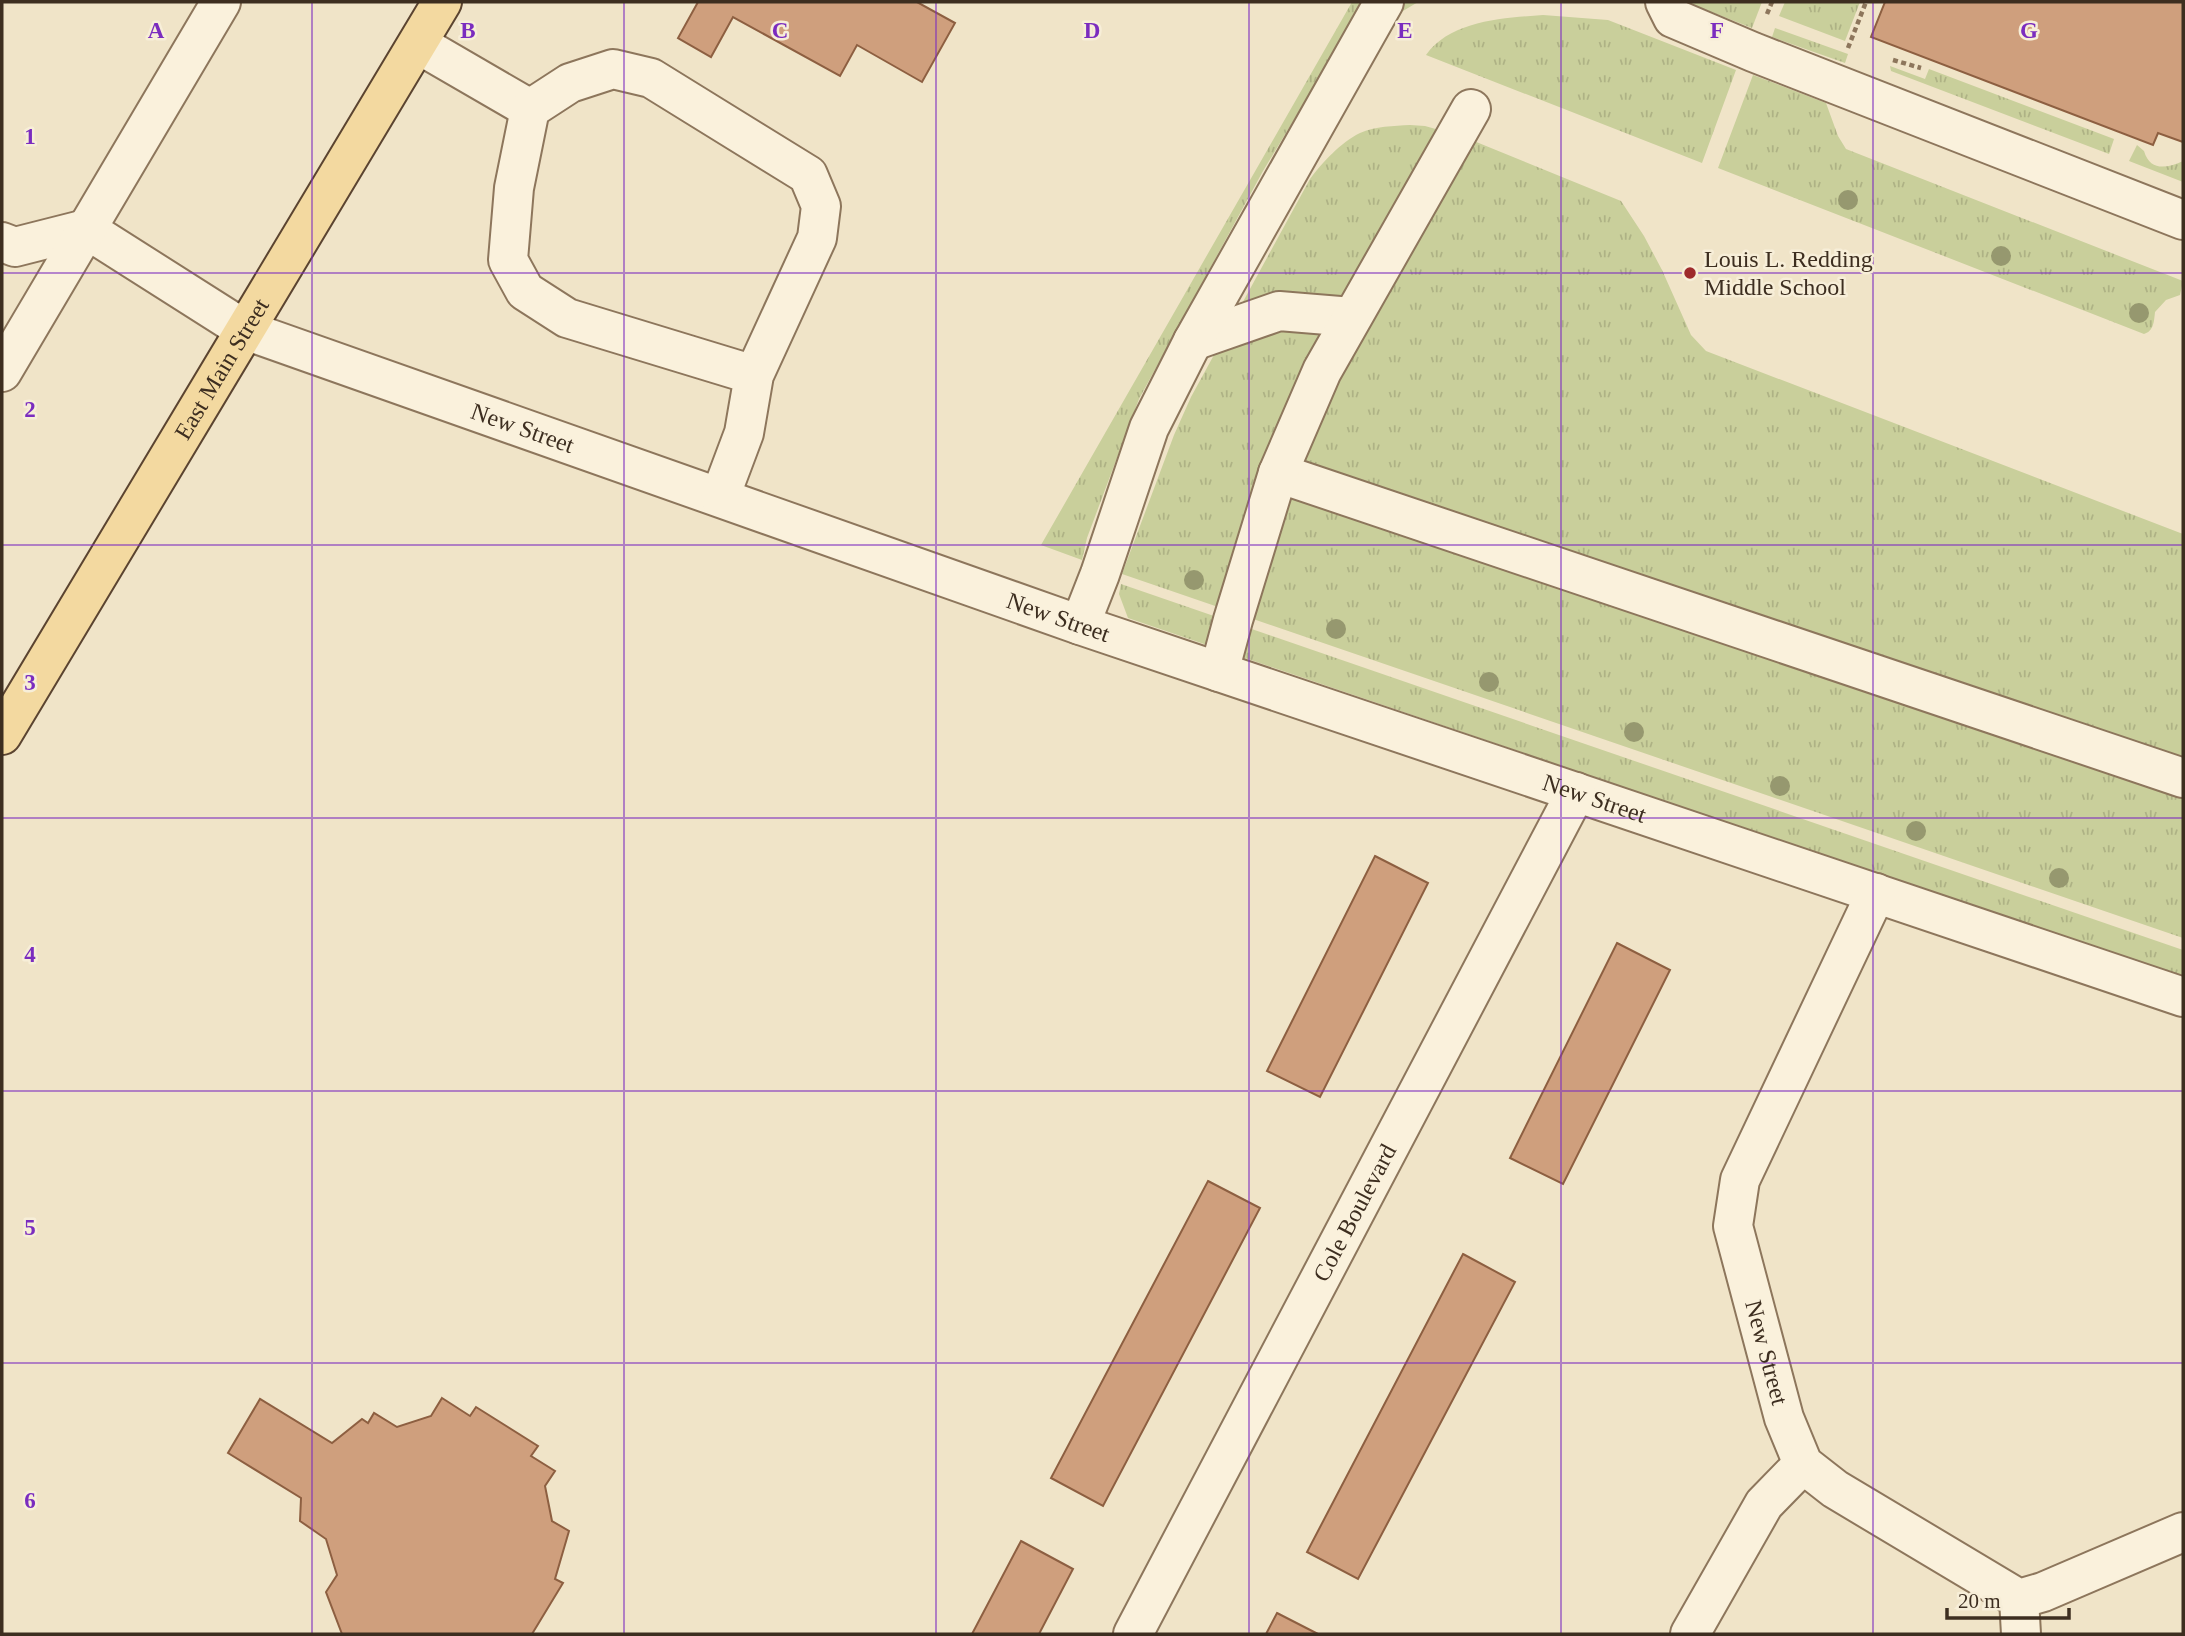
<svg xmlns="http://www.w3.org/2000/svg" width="2185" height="1636" font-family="Georgia,serif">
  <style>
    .grass { fill: url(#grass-tufts) }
    .building { fill: #cf9f7d; stroke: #8d5f41; stroke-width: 2 }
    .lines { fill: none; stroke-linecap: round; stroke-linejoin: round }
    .minor-casing { stroke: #8d765c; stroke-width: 42 }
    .major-casing { stroke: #5b4430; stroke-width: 42 }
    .path { stroke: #8d765c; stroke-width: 4.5; stroke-dasharray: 5 3.5; stroke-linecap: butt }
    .minor { stroke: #faf1dc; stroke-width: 38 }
    .major { stroke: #f3d9a0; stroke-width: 38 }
    .tree { fill: #96986f }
    .grid { fill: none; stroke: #7b2cbf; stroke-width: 2; stroke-opacity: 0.55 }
    .poi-dot { fill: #9e2a2b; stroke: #f7eed8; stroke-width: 2.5 }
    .labels { text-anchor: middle; stroke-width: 5; stroke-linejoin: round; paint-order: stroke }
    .poi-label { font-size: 24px; fill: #3d2e20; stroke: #f7eed8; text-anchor: start }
    .street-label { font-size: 24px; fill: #3d2e20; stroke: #f7eed8 }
    .grid-label { font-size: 23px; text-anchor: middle; font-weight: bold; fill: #7b2cbf; stroke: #f7eed8; stroke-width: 5; stroke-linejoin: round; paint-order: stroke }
  </style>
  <defs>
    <pattern id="grass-tufts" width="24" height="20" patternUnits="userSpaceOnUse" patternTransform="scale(1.75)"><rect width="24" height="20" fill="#c9cf9b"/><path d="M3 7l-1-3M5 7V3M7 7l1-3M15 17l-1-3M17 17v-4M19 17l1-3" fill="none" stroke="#aeb285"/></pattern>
  </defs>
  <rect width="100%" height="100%" fill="#f0e4c8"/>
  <!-- grass -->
  <g class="grass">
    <path d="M1352 2H1418L1378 26 1336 61 1307 98 1263 171 1139 399 1087 538 1082 560 1041 545Z"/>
    <path d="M1686 2H1762L1752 28Z"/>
    <path d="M1785 2H1860L1845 41 1779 16Z"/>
    <path d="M1543 15 1608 20 1736 70 1702 163 1426 55C1451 20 1504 18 1543 15Z"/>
    <path d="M1775 28 1848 54 1845 63 1772 37Z"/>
    <path d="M1890 66 1925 79 1929 69 2114 139 2109 154 1891 71Z"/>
    <path d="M1753 75 1826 103 1838 136 1846 149 2183 281 2180 295 2166 300 2155 312C2154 321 2154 331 2144 334L1718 168Z"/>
    <path d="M1410 125 1425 126 1464 137 1621 201 1644 236 1662 270 1691 335 1706 351 2183 534V938L1122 574 1174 435 1191 397 1310 179C1322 163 1341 142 1360 133 1375 126 1394 126 1410 125Z"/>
    <path d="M2137 145 2144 151C2150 172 2168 168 2183 161V182L2129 161Z"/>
    <path d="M1121 584 2183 950V978L1128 618 1119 594Z"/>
  </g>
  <!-- building -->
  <g class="building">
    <path d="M698 2H917L955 23 922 82 857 45 840 76 733 17 711 57 678 38Z"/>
    <path d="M1885 2H2183V142L2158 133 2153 145 1871 37Z"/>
    <path d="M1375 856 1428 883 1320 1097 1267 1071Z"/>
    <path d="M1617 943 1670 970 1563 1184 1510 1158Z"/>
    <path d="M1208 1181 1260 1208 1103 1506 1051 1478Z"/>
    <path d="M1463 1254 1515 1282 1358 1579 1307 1552Z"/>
    <path d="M442 1398 470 1416 476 1407 538 1446 531 1456 555 1471 545 1486 552 1521 569 1531 555 1579 563 1583 532 1634H342L326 1592 337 1575 326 1539 300 1521 301 1498 228 1453 260 1399 332 1443 362 1419 368 1423 374 1413 397 1427 431 1416Z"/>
    <path d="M1021 1541 1073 1569 1039 1634H972Z"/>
    <path d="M1277 1613 1318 1634H1266Z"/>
  </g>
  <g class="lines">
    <!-- minor casing -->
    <g class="minor-casing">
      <g id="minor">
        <path d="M1665 2 1673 18 1753 52 2183 220"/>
        <path d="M418 44 530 109"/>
        <path id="s1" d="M2 242 15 247 86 229 245 330 1080 625 2183 997"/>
        <path d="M1193 341 1279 311 1352 317"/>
        <path d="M2 372 221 2"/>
        <path d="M1278 473 2183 778"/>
        <path d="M720 497 744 433 754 375 817 238 821 206 808 175 651 78 613 69 570 83 530 109 514 188 508 260 525 291 567 318 754 375"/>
        <path d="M1080 625 1100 574 1149 428 1193 341 1384 2"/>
        <path d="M1219 672 1233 620 1278 473 1322 371 1471 109"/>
        <path id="s2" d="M1876 893 1740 1180 1733 1226 1784 1418 1803 1464 1835 1489 2019 1599 2043 1592 2183 1532"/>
        <path d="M2019 1599 2021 1634"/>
        <path id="s3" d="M1133 1634 1576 792"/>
        <path d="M1690 1634 1764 1504 1803 1464"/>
      </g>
    </g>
    <!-- major casing -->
    <g class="major-casing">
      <g id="major">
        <path id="s4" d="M2 735 442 2"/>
      </g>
    </g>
    <!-- path -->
    <g class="path">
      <path d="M1767 14 1772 2"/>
      <path d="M1848 48 1866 2"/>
      <path d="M1893 60 1921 68"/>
    </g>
    <!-- minor -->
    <use href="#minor" class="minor"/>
    <!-- major -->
    <use href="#major" class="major"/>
  </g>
  <!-- trees -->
  <g class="tree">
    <circle cx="1848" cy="200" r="10"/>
    <circle cx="2001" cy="256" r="10"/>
    <circle cx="2139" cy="313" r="10"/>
    <circle cx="1194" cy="580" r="10"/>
    <circle cx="1336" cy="629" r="10"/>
    <circle cx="1489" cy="682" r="10"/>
    <circle cx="1634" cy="732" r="10"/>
    <circle cx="1780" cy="786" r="10"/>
    <circle cx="1916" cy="831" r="10"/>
    <circle cx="2059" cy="878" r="10"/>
  </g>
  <!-- grid -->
  <path class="grid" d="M312 2V1634M624 2V1634M936 2V1634M1249 2V1634M1561 2V1634M1873 2V1634M2 273H2183M2 545H2183M2 818H2183M2 1091H2183M2 1363H2183"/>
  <!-- markers -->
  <circle class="poi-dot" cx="1690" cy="273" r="7"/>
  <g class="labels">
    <!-- poi labels -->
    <g class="poi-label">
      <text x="1704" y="267">Louis L. Redding<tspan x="1704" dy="28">Middle School</tspan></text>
    </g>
    <!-- street labels -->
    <g class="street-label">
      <text dy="8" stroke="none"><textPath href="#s4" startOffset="427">East Main Street</textPath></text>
      <text dy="8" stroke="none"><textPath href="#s1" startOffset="570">New Street</textPath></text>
      <text dy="8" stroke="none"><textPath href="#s1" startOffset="1138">New Street</textPath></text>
      <text dy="8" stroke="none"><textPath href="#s1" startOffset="1704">New Street</textPath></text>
      <text dy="8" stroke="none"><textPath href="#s3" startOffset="476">Cole Boulevard</textPath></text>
      <text dy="8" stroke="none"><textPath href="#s2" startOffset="495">New Street</textPath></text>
    </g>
  </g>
  <g class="grid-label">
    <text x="156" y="38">A</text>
    <text x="468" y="38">B</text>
    <text x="780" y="38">C</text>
    <text x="1092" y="38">D</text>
    <text x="1405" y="38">E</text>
    <text x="1717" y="38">F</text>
    <text x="2029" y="38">G</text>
    <text x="30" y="144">1</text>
    <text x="30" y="417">2</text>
    <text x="30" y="690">3</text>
    <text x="30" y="962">4</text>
    <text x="30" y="1235">5</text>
    <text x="30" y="1508">6</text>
  </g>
  <!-- border -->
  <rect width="2185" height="1636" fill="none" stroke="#3d2e20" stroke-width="7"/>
  <!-- scale -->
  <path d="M1947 1608v10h122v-10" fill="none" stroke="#3d2e20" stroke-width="3.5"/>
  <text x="1958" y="1608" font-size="21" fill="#3d2e20" stroke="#f7eed8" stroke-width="5" paint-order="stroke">20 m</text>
</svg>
